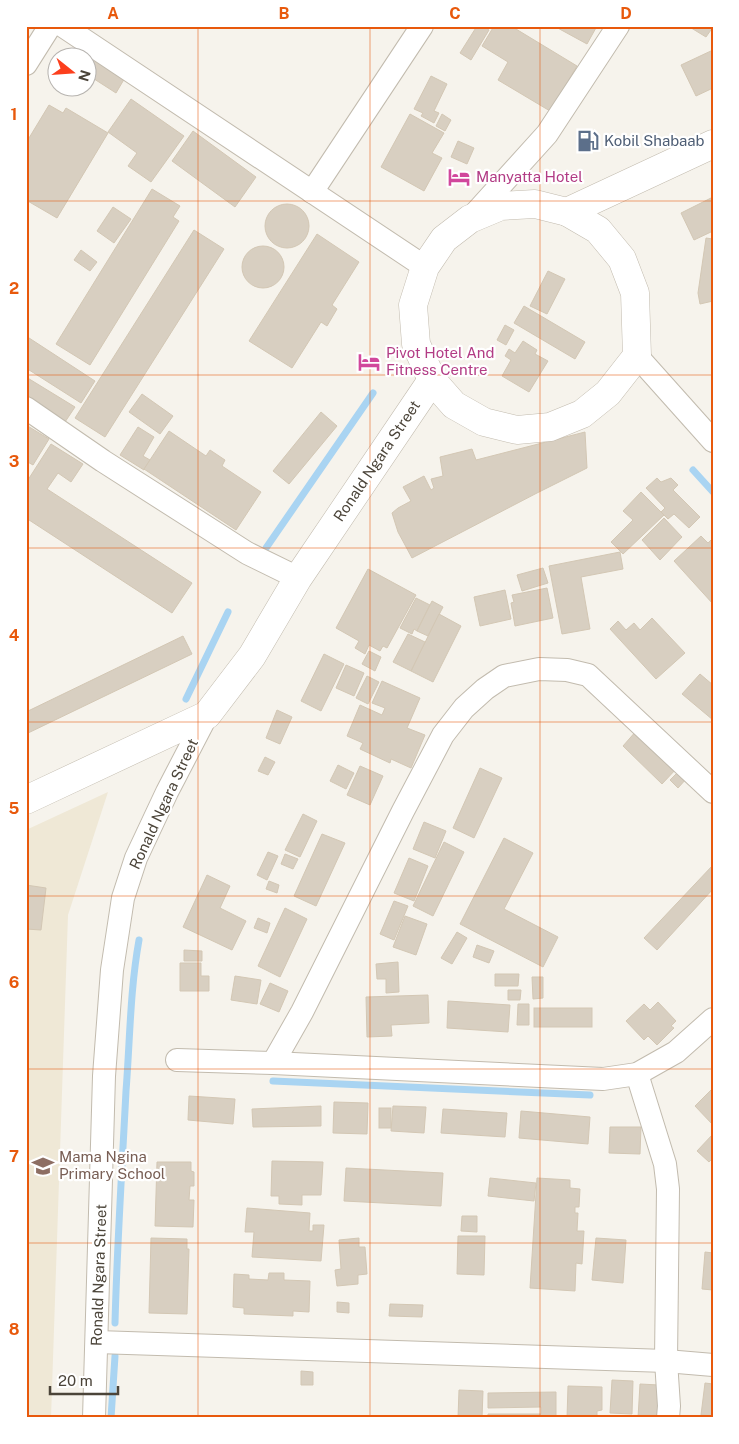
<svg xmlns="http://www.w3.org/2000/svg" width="739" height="1444" font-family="'Public Sans',sans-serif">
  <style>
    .education { fill: #efe8d6 }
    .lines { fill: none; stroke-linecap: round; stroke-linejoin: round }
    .stream { stroke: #a9d4f2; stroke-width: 7 }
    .building { fill: #d8cfc1; stroke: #d3c7b4 }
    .minor-casing { stroke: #c2bbae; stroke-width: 24 }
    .tertiary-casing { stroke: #c2bbae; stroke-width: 29 }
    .minor { stroke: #fff; stroke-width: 22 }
    .tertiary { stroke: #fff; stroke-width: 28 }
    .grid { fill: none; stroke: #e8590c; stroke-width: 1; stroke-opacity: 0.55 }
    .labels { text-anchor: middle; stroke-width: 4.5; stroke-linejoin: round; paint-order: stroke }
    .service-label { font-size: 15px; fill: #4e5e75; stroke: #fff; text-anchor: start }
    .hotel-label { font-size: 15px; fill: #b23c85; stroke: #fff; text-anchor: start }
    .street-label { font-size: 15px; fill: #4b4439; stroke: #fff }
    .education-label { font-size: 15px; fill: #785e54; stroke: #fff; text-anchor: start }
    .neatline { fill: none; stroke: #e8590c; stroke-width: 2 }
    .grid-label { font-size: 16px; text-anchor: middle; font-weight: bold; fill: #e8590c }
  </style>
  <rect width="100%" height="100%" fill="#f6f3ec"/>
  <!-- education -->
  <path class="education" d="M108 792 68 915 51 1418H26V830Z"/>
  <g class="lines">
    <!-- stream -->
    <g class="stream">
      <path d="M693 470 713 492"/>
      <path d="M266 548 373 393"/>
      <path d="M186 699 228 612"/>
      <path d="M273 1081 590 1095"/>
      <path d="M115 1323C117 1246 122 1169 126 1091 130 1040 130 990 139 940"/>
      <path d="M111 1418 115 1356"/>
    </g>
  </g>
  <!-- building -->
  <g class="building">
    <path d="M477 26H483L489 30 471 60 460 53Z"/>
    <path d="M494 26H511L577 66 550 111 498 80 508 62 482 46Z"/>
    <path d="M554 26H597L587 44Z"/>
    <path d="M688 26H713V27L706 37Z"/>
    <path d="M83 49 126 76 116 93 88 75V58H78Z"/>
    <path d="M713 50V88L696 96 681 65Z"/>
    <path d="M431 76 447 84 434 111 439 113 434 123 421 116 423 113 414 109Z"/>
    <path d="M131 99 184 136 151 182 128 166 137 153 108 132Z"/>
    <path d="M49 105 63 113 66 108 108 133 57 218 26 200V143Z"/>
    <path d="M410 114 444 133 432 153 442 158 424 191 381 167Z"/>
    <path d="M442 114 451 120 445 131 436 126Z"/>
    <path d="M193 131 256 177 235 207 172 161Z"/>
    <path d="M458 141 474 148 467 164 451 157Z"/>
    <path d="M152 189 180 206 173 217 179 221 90 365 56 344Z"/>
    <path d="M713 197V231L694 240 681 213Z"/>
    <circle cx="287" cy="226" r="22"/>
    <path d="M113 207 131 219 114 243 97 231Z"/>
    <path d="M194 230 224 249 105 437 75 418Z"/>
    <path d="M317 234 359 262 332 305 337 309 327 326 321 322 292 368 249 341Z"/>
    <path d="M706 238 713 239V301L700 304 698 293Z"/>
    <circle cx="263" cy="267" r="21"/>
    <path d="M81 250 97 262 90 271 74 260Z"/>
    <path d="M548 271 565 279 547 314 530 306Z"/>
    <path d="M524 306 585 342 575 359 514 323Z"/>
    <path d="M505 325 514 330 506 345 497 340Z"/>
    <path d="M26 336 95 381 81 403 26 368Z"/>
    <path d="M523 341 537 350 535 354 548 361 529 392 502 376 511 360 505 356 509 349 515 353Z"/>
    <path d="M26 377 75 407 65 422 26 397Z"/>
    <path d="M142 394 173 416 160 434 129 412Z"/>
    <path d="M321 412 337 426 289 484 273 471Z"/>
    <path d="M26 425 49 439 33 465 26 461Z"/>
    <path d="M138 427 154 437 143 456 150 460 144 470 120 455Z"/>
    <path d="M169 431 206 456 210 450 225 460 222 466 261 492 236 530 144 469Z"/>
    <path d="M585 432 587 468 537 493 412 558 398 532 392 513 398 508 411 501 403 487 424 476 431 490 434 488 431 479 443 476 440 457 472 449 476 460Z"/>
    <path d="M51 444 83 464 71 482 58 473 47 489 192 583 172 613 26 518V483Z"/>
    <path d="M657 478 661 482 671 478 678 485 673 490 700 517 689 528 674 514 668 519 661 512 665 508 646 488Z"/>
    <path d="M641 492 664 515 623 554 611 542 633 520 623 511Z"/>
    <path d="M664 518 682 537 660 560 642 540Z"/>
    <path d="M701 536 708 543 713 538V604L674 561Z"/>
    <path d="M620 552 623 569 581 577 590 629 562 634 549 566Z"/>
    <path d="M543 568 548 583 522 591 517 575Z"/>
    <path d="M368 569 416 595 387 648 383 646 380 651 369 645 365 654 355 648 359 641 336 628Z"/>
    <path d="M547 588 553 618 515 626 511 603 514 602 512 595Z"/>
    <path d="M505 590 511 619 480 626 474 597Z"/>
    <path d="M416 598 430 605 417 631 414 629 412 634 400 628Z"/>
    <path d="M432 601 443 607 428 636 417 631Z"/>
    <path d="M439 614 461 626 433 682 411 671Z"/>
    <path d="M652 618 685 653 656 679 610 629 618 621 626 630 634 623 640 630Z"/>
    <path d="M408 634 425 642 411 671 393 662Z"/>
    <path d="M183 636 192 654 26 734V712Z"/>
    <path d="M369 651 381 657 375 671 362 664Z"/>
    <path d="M324 654 344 664 321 711 301 701Z"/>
    <path d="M346 665 364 673 354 696 336 688Z"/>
    <path d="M700 674 713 685V720L682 694Z"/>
    <path d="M367 676 379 682 368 704 356 698Z"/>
    <path d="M382 681 420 698 407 728 425 735 411 768 391 759 390 763 360 749 363 743 347 736 360 705 382 715 385 708 372 703Z"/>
    <path d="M277 710 292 717 280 744 266 738Z"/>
    <path d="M637 730 677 768 662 784 623 746Z"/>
    <path d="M265 757 275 762 268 775 258 771Z"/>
    <path d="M338 765 354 773 346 789 330 781Z"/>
    <path d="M360 766 383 776 370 805 347 795Z"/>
    <path d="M480 768 502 778 474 838 453 828Z"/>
    <path d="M679 771 687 778 678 788 670 780Z"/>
    <path d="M303 814 317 821 300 857 285 850Z"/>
    <path d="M424 822 446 831 435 858 413 849Z"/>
    <path d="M322 834 345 843 316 906 294 896Z"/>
    <path d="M504 838 533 853 504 909 558 937 543 967 460 924Z"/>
    <path d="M444 842 464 852 433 916 413 906Z"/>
    <path d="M268 852 278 856 267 880 257 875Z"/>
    <path d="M285 854 298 859 293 869 281 864Z"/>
    <path d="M409 858 428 866 414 901 394 893Z"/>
    <path d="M713 865V889L657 950 644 938Z"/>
    <path d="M207 875 230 886 220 908 246 921 232 950 183 927Z"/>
    <path d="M269 881 279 885 277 893 266 889Z"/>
    <path d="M26 885 46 888 41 930 26 929Z"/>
    <path d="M394 901 408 906 394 940 380 934Z"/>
    <path d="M285 908 307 919 280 977 258 966Z"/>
    <path d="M405 916 427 924 416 955 393 947Z"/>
    <path d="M258 918 270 923 267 933 254 928Z"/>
    <path d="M457 932 467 938 452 964 441 958Z"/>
    <path d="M477 945 494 951 489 963 473 957Z"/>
    <path d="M184 950 202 951V961H184Z"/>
    <path d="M398 962 399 992 386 993V979H377L376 964Z"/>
    <path d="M180 963H201V976H209V991H180Z"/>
    <path d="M495 974H519L518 986H495Z"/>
    <path d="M235 976 261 980 257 1004 231 1000Z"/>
    <path d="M532 977H543V998L533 999Z"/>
    <path d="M270 983 288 991 279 1012 260 1004Z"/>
    <path d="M508 990H521L520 1000H508Z"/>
    <path d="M428 995 429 1023 391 1025 392 1036 367 1037 366 997Z"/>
    <path d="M448 1001 510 1005 508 1032 447 1028Z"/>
    <path d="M658 1002 676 1021 671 1026 674 1028 657 1045 648 1036 644 1040 626 1021 644 1004 650 1010Z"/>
    <path d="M518 1004H529V1025H517Z"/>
    <rect x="534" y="1008" width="58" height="19"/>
    <path d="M713 1088V1125L695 1106Z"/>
    <path d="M189 1096 235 1099 233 1124 188 1120Z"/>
    <path d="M334 1102 368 1103 367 1134 333 1133Z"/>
    <path d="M321 1106V1126L253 1127 252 1109Z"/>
    <path d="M393 1106 426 1107 424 1133 391 1131Z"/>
    <rect x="379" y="1108" width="12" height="20"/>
    <path d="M443 1109 507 1113 505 1137 441 1133Z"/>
    <path d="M521 1111 590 1117 588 1144 519 1138Z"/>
    <path d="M610 1127H641L640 1154 609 1153Z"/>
    <path d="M713 1134V1158L709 1162 697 1151Z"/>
    <path d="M272 1161 323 1162 321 1195H302V1205L279 1204V1196H271Z"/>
    <path d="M157 1162H191V1171L194 1172V1186H190L189 1200H194L193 1227 155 1226Z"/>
    <path d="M346 1168 443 1173 441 1206 344 1201Z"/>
    <path d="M490 1178 536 1183 534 1201 488 1196Z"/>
    <path d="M537 1178 570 1180V1188L580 1189 579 1207H575V1213H578L577 1231H584L582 1264 576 1263 575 1291 530 1288Z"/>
    <path d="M247 1208 310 1213 309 1231H313V1225H324L321 1261 252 1257 254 1232H245Z"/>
    <path d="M462 1216H477V1232L461 1231Z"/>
    <path d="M458 1236H485L484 1275 457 1274Z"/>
    <path d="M151 1238 187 1239V1249H189L187 1314 149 1313Z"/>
    <path d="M359 1238V1247H365L367 1274 358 1275V1284L337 1286 335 1270 341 1269 339 1240Z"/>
    <path d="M596 1238 626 1240 623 1283 592 1280Z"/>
    <path d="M705 1252 713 1253V1290L702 1289Z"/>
    <path d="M269 1273H284V1280L310 1281 309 1312 293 1311V1316L244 1314V1308L233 1307 234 1274 249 1275V1279L268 1280Z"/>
    <path d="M337 1302 349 1303V1313L337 1312Z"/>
    <path d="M390 1304 423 1305 422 1317 389 1316Z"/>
    <path d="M301 1371 313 1372V1385H301Z"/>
    <path d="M612 1380 633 1381 632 1414 610 1413Z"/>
    <path d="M705 1383 713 1384V1416L701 1415Z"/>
    <path d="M640 1384 659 1385 657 1418H638Z"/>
    <path d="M568 1386 602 1387V1410L597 1411V1418H567Z"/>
    <path d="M459 1390 483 1391 482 1418H458Z"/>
    <path d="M556 1392V1418H488V1414H541V1407L488 1408V1393Z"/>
  </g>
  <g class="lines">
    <!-- minor casing -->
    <g class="minor-casing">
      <g id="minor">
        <path d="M63 26 425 267"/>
        <path d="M26 64 50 26"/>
        <path d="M312 192 422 26"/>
        <path d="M471 218 547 134 618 26"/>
        <path d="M637 356 713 441"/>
        <path d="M26 408 103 461 247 553 298 578"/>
        <path d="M177 1060 273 1063 603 1079 637 1074 676 1052 713 1019"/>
        <path d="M273 1063 302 1012 403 811 443 735 464 708 485 689 504 676 539 669 567 670 588 675 713 792"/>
        <path d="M637 1074 665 1164 668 1189 666 1361 669 1406 668 1418"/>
        <path d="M97 1342 666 1361 713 1365"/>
        <path d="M94 1418 104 1076 112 970 123 898 136 858 167 792 207 715"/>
      </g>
    </g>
    <!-- tertiary casing -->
    <g class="tertiary-casing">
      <g id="tertiary">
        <path d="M535 204 567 212 598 230 622 259 635 293 637 356 608 393 582 414 550 427 517 430 484 422 454 405 432 380 416 344 413 305 425 267 444 239 470 219 501 206Z"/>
        <path d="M567 212 713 144"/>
        <path d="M26 800 207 715 252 656 298 578 432 380"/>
      </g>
    </g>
    <!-- minor -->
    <use href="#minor" class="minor"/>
    <!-- tertiary -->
    <use href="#tertiary" class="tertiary"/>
  </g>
  <!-- grid -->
  <path class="grid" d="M198 26V1418M370 26V1418M540 26V1418M26 201H713M26 375H713M26 548H713M26 722H713M26 896H713M26 1069H713M26 1243H713"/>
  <!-- icons -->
  <defs>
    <g id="fuel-bare" transform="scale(1.725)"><path d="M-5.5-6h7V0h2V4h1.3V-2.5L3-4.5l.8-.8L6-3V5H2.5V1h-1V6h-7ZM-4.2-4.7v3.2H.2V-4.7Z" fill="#5c6f8a" stroke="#fff" stroke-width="2.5" paint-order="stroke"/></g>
    <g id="hotel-bare" transform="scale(1.725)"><path d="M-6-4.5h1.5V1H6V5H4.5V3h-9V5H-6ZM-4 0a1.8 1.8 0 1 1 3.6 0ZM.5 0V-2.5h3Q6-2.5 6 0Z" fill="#d1479c" stroke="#fff" stroke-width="2.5" paint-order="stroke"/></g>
    <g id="school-bare" transform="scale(1.725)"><path d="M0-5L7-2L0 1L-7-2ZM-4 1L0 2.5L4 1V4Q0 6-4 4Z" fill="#8d6e63" stroke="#fff" stroke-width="2.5" paint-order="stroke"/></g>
  </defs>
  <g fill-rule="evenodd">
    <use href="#fuel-bare" x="588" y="141"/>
    <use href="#hotel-bare" x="459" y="177"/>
    <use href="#hotel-bare" x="369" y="362"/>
    <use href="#school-bare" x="43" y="1166"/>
  </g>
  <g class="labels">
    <!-- service labels -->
    <g class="service-label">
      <text x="604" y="146">Kobil Shabaab</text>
    </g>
    <!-- hotel labels -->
    <g class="hotel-label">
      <text x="476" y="182">Manyatta Hotel</text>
      <text x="386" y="358">Pivot Hotel And<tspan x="386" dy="17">Fitness Centre</tspan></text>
    </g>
    <!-- street labels -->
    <g class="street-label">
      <text transform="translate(377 461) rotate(-56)" y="5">Ronald Ngara Street</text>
      <text transform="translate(164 804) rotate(-65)" y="5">Ronald Ngara Street</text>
      <text transform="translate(99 1275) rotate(-88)" y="5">Ronald Ngara Street</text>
    </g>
    <!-- education labels -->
    <g class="education-label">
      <text x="59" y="1162">Mama Ngina<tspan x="59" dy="17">Primary School</tspan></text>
    </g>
  </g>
  <!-- border -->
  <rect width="739" height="1444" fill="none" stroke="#ffffff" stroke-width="55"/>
  <!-- north arrow -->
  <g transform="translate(72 72) rotate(107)"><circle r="24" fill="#ffffff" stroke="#b7b4b0"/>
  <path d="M0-4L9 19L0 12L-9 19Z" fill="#fc3f1d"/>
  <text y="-8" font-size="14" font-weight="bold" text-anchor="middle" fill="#4b4439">N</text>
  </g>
  <!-- scale -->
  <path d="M50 1386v8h68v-8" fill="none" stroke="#4b4439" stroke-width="2.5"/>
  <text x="58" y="1386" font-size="15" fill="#4b4439" stroke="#ffffff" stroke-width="4" paint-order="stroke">20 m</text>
  <rect x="28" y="28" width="684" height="1388" class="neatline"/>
  <g class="grid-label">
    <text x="113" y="19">A</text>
    <text x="284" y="19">B</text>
    <text x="455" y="19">C</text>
    <text x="626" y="19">D</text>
    <text x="14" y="120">1</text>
    <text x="14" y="294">2</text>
    <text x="14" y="467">3</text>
    <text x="14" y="641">4</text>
    <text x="14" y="814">5</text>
    <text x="14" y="988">6</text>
    <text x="14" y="1162">7</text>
    <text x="14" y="1335">8</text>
  </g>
</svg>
